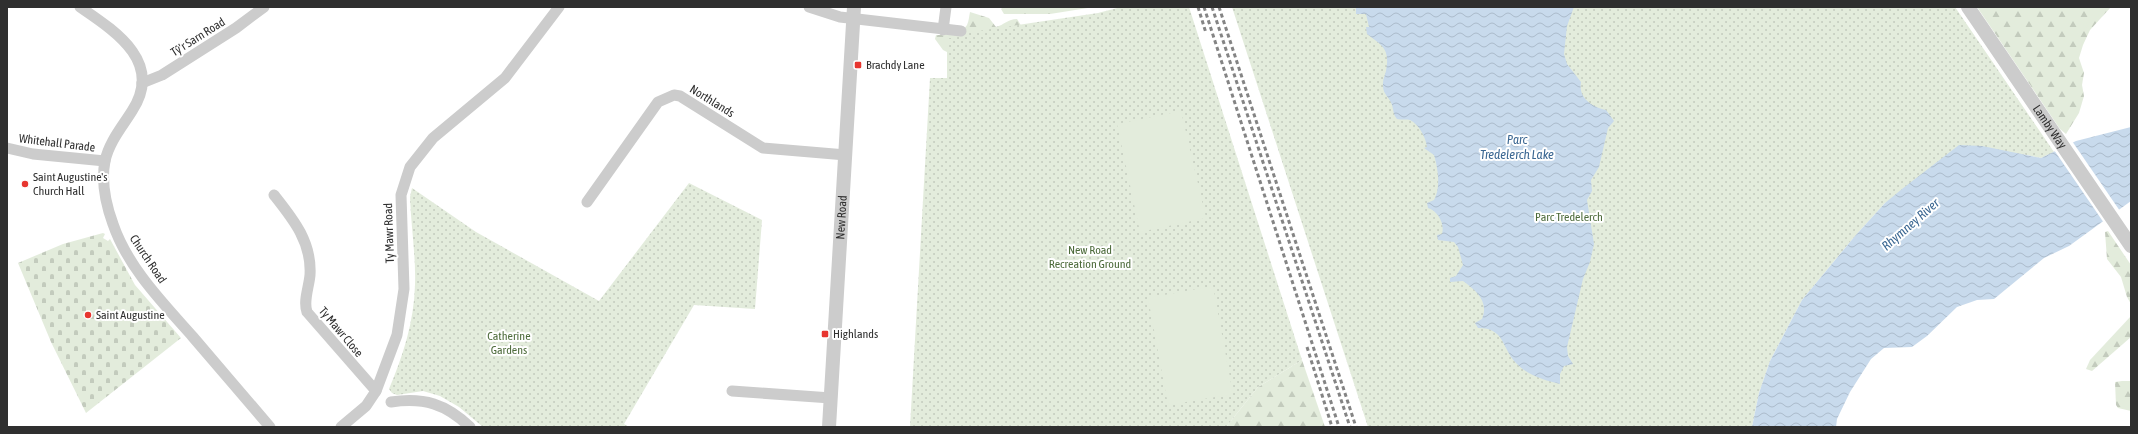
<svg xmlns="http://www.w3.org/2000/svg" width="2138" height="434" font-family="'Asap Condensed',sans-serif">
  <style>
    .grass { fill: url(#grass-tufts) }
    .forest { fill: url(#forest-firs) }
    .cemetery { fill: url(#cemetery-stones) }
    .park { fill: url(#park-dots) }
    .garden { fill: #e3ecdc }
    .water { fill: url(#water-waves) }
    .pier { fill: #fff }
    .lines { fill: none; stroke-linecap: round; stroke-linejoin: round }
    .minor { stroke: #ccc; stroke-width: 11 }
    .tertiary { stroke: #ccc; stroke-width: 14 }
    .rail { stroke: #848484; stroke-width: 3; stroke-dasharray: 4 3; stroke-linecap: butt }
    .poi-dot { fill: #e7352f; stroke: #fff; stroke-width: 1.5 }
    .labels { text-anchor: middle; stroke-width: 4; stroke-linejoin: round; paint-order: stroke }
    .street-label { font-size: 12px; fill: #2f2f2f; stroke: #fff }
    .poi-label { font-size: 12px; fill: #2f2f2f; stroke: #fff; text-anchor: start }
    .park-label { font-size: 12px; fill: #4d6b3b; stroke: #fff }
    .water-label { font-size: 13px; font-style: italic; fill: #3b6792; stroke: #fff }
  </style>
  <defs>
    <pattern id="grass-tufts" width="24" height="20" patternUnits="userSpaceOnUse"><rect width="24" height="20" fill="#e3ecdc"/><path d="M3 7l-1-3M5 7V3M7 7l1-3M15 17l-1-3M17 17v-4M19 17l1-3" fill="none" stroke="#c3cbbd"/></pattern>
    <pattern id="forest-firs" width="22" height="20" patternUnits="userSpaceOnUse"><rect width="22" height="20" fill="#e3ecdc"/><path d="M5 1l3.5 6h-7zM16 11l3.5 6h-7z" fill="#c3cbbd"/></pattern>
    <pattern id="cemetery-stones" width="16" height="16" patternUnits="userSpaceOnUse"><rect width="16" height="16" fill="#e3ecdc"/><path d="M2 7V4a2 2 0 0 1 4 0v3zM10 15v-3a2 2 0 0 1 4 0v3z" fill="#c3cbbd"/></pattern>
    <pattern id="park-dots" width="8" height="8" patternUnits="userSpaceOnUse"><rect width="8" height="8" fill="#e3ecdc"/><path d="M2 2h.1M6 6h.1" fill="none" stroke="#c3cbbd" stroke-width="1.8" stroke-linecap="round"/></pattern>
    <pattern id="water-waves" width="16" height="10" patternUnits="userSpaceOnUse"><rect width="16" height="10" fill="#c8daec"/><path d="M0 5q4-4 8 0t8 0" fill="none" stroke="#acbbcb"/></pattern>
  </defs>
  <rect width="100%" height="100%" fill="#fff"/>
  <!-- grass -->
  <path class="grass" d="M1003 7H1094L1050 14H1004L1001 9Z"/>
  <!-- forest -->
  <g class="forest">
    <path d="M1977 7H2111L2090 30 2083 45 2079 58 2084 73 2082 85 2084 96 2079 113 2066 134 2060 129Z"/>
    <path d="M970 12 989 18 996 27C1004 25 1008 19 1017 19L1022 27 949 53 943 50 935 39 936 35C945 35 962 34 967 25 969 21 969 16 970 12Z"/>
    <path d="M2108 231 2131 265V304L2127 297 2121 277 2107 259 2105 232Z"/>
    <path d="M2131 316V337L2092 371 2086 369 2090 360Z"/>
    <path d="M1302 360 1325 427H1226L1258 387Z"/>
    <path d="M2122 381H2131V411L2118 408 2116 405 2115 382Z"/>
  </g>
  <!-- cemetery -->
  <path class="cemetery" d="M103 233 105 234 103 238 108 241 110 239 135 285 181 338 86 413 51 342 18 263 63 244Z"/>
  <!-- park -->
  <g class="park">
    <path d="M1121 7H1189L1302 360 1258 387 1226 427H910L930 78H947V38H951V35L1098 13Z"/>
    <path d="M1232 7H1955L2054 152 2041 158 2016 153 1885 203 1855 236 1802 300 1770 361 1759 393 1752 427H1368Z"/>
    <path d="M689 183 762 220 755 309 694 305 624 424 629 427H483L459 407 440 396 423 391 397 395 392 393 389 389C403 356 414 322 415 285 416 256 411 226 410 197L412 188 476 232 599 301Z"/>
  </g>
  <!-- garden -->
  <g class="garden">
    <path d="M1181 111 1206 218 1140 232 1117 124Z"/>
    <path d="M1213 286 1233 394 1168 405 1148 298Z"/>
  </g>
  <!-- water -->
  <g class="water">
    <path d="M1356 7H1574L1567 26 1564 54 1567 64 1581 82C1578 98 1592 107 1606 110L1614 121 1608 128 1599 167 1591 180 1592 191 1587 200 1594 244 1590 262 1583 279 1567 347 1568 356 1573 364 1564 366 1560 374V384C1544 380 1527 375 1516 363 1501 347 1505 328 1478 328L1475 323 1482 319C1489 302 1477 291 1463 281L1450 282V278L1456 276 1463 265 1458 247 1454 242 1438 240 1437 235 1442 234C1445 224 1438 211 1428 208L1427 203 1434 200C1441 188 1438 168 1434 155L1424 148 1427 147C1426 138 1419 124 1410 120 1407 119 1401 120 1397 119 1393 114 1394 112 1392 105 1390 97 1382 95 1383 83 1383 79 1385 75 1386 71 1390 49 1383 46 1367 34L1366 27H1369L1366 14H1356Z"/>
    <path d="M2131 127V201L2069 246 2044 258 1994 299 1977 300 1957 307 1927 336 1912 347 1884 348 1871 359 1850 392 1837 419 1836 427H1752L1759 393 1770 361 1802 300 1855 236 1885 203 1902 189 1959 145 1982 146 2041 158 2076 141Z"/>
  </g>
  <!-- pier -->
  <path class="pier" d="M2072 141 2120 211 2104 223 2054 150Z"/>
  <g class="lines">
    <!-- minor -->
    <g class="minor">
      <path d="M80 7C115 31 164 62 132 111 122 127 109 142 105 161 101 182 106 205 113 224 128 268 163 303 193 337 219 367 244 397 270 427"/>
      <path d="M809 7 840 17 961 31"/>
      <path d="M943 30 946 7"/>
      <path d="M142 83 162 75 236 28 264 7"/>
      <path d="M7 148 33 154 105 161"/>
      <path d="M274 195C293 219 312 242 310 275 309 287 303 301 307 312L376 391"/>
      <path d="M587 202 658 102 674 95 680 96 763 148 846 155"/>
      <path d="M732 391 831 398"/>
      <path d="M391 402C424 397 446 404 470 427"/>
      <path d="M341 427 366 406 376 391 397 335 404 289 401 195 410 167 433 138 505 78 559 7"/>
    </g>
    <!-- tertiary -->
    <g class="tertiary">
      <path id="s1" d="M1968 7 2131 246"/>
      <path id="s2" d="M829 427 854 7"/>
    </g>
    <!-- rail -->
    <g class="rail">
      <path d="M1198 7 1206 33"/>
      <path d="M1204 7 1339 427"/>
      <path d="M1212 7 1350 427"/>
      <path d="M1219 7 1356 427"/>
      <path d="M1307 347 1332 427"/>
    </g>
  </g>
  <!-- markers -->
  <g class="poi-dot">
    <rect x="854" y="61" width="8" height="8" rx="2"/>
    <circle cx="25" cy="184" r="4"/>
    <circle cx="88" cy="315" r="4"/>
    <rect x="821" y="330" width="8" height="8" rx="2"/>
  </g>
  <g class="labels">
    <!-- street labels -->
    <g class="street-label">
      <text transform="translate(198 37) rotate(-32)" y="4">Tŷ'r Sarn Road</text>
      <text transform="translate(712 101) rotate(32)" y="4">Northlands</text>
      <text dy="4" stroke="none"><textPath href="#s1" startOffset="145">Lamby Way</textPath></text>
      <text transform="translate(57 143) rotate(7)" y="4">Whitehall Parade</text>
      <text dy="4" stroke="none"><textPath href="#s2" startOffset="210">New Road</textPath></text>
      <text transform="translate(389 233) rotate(-92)" y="4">Ty Mawr Road</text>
      <text transform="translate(148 259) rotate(56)" y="4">Church Road</text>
      <text transform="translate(341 332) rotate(50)" y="4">Ty Mawr Close</text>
    </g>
    <!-- poi labels -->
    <g class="poi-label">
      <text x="866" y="69">Brachdy Lane</text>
      <text x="33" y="181">Saint Augustine's<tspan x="33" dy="14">Church Hall</tspan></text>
      <text x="96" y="319">Saint Augustine</text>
      <text x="833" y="338">Highlands</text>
    </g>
    <!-- park labels -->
    <g class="park-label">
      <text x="1569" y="221">Parc Tredelerch</text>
      <text x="1090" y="254">New Road<tspan x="1090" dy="14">Recreation Ground</tspan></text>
      <text x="509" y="340">Catherine<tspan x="509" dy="14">Gardens</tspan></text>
    </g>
    <!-- water labels -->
    <g class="water-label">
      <text x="1517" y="144">Parc<tspan x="1517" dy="15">Tredelerch Lake</tspan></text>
      <text transform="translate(1910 224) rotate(-41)" y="5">Rhymney River</text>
    </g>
  </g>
  <!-- border -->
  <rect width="2138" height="434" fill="none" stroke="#2f2f2f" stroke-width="16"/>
</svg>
